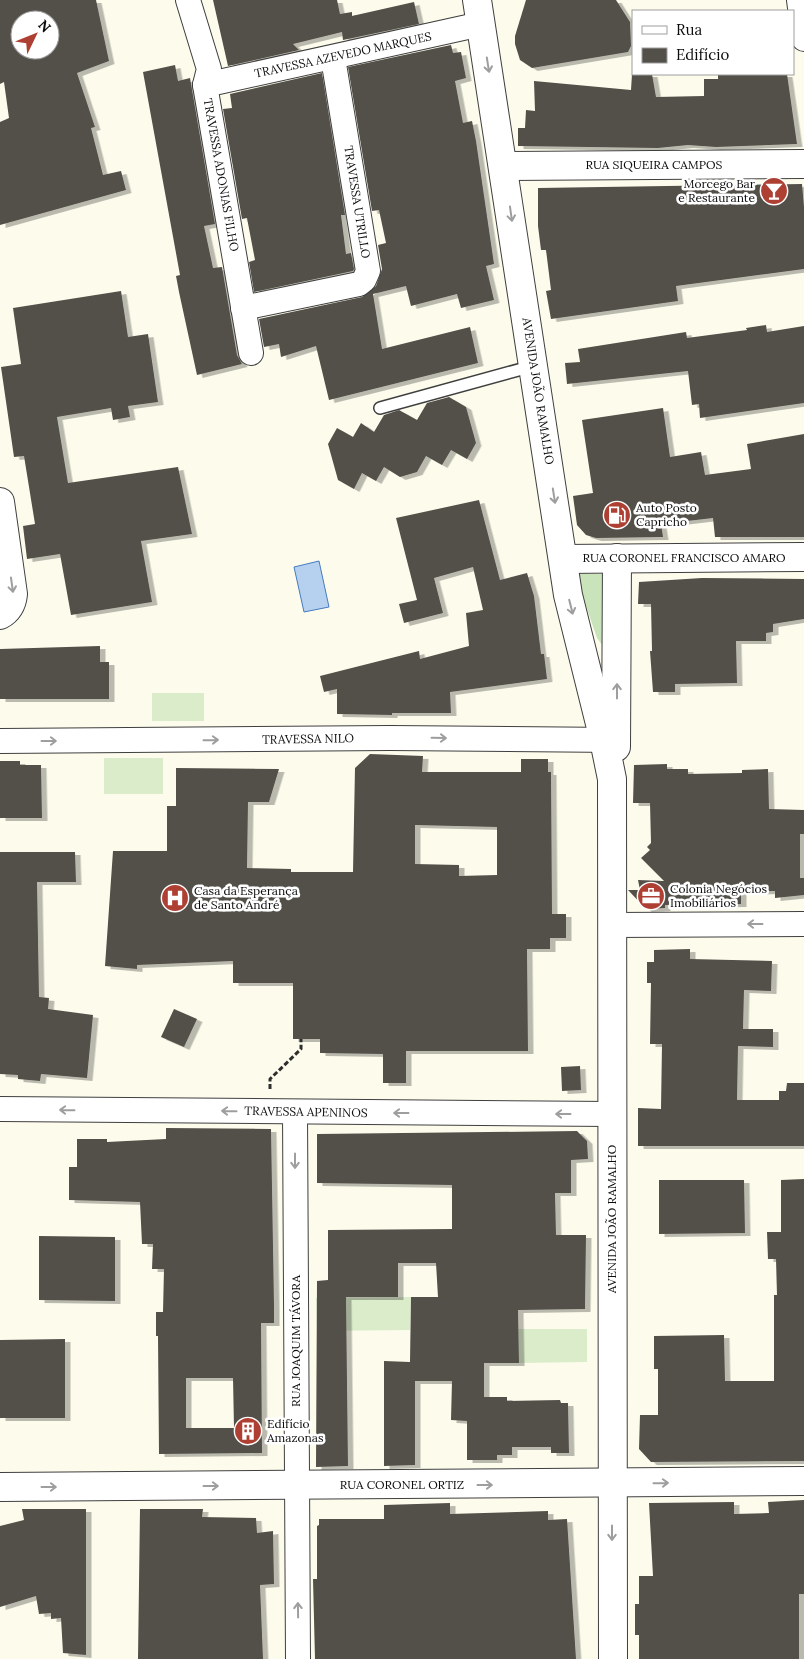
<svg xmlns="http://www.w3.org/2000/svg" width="804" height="1659" font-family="Lora,serif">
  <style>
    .green { fill: #c9e4ba }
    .pitch { fill: #dbecca }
    .water { fill: #b6d1ef; stroke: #457bbf }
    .building { fill: #534f49; fill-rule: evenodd; filter: url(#shadow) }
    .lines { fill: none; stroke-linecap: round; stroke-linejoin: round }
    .service-casing { stroke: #3f3f3f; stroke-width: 14 }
    .minor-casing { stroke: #3f3f3f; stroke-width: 26 }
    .tertiary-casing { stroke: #3f3f3f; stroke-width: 30 }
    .path { stroke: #2e2e2e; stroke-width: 3; stroke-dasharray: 5 2.5; stroke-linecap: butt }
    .service { stroke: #fff; stroke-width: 11 }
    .minor { stroke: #fff; stroke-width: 24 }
    .tertiary { stroke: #fff; stroke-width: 28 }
    .oneway { stroke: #9e9e9e }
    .labels { text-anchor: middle; stroke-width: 5; stroke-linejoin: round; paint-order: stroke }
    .street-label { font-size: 12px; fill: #0c0c0c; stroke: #fff }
    .poi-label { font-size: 12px; fill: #0c0c0c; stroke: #fff; text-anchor: start }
  </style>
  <defs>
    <filter id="shadow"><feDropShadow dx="5.5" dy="3" stdDeviation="0" flood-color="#0004"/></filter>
  </defs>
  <rect width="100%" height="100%" fill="#fdfcec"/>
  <!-- green -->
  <path class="green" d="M580 574H604L603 646 597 638 576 577Z"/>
  <!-- pitch -->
  <g class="pitch">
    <rect x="152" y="693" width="52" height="28"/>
    <rect x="104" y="758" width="59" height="36"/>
    <path d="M411 1297 410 1330 317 1331 316 1298Z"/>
    <path d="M518 1329H587V1362L519 1363Z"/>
  </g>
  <!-- water -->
  <path class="water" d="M319 561 329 607 304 612 294 567Z"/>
  <!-- building -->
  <g class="building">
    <path d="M0 0H96L109 61 77 73 95 127 91 128 103 175 121 171 126 190 0 225V122L9 118 4 82 0 84ZM20 20H50V50H20Z"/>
    <path d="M213 0H337L340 14 352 12V16L414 2 419 24 343 40 342 32 293 44 299 50 228 66Z"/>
    <path d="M526 0H616L630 22 631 46 628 52 532 68 520 60 515 44V36Z"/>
    <path d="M451 45 453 53 461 52 466 78 455 81 463 123 472 121 476 141 494 264 486 266 494 300 461 308 457 294 411 306 406 286 373 294 382 349 470 327 478 363 329 400 316 346 281 357 279 344 264 347 259 319 362 297 376 286 382 269 378 245 386 243 379 210 372 211 348 67Z"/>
    <path d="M175 65 178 81 190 78 215 224 204 226 213 268 222 267 237 355 242 364 197 375 179 292 176 276 180 275 143 72Z"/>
    <path d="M322 73 345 215H341L346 254 351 253 354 269 353 271 254 292 249 262 255 260 247 218 242 219 223 109 232 108 230 94Z"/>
    <path d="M632 74H652L656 97 704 96V79H718V74H787L797 144 716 147 688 145 658 148 518 146V128H525L526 110 535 111 534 81 631 90Z"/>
    <path d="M802 184 804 207V269L676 286 678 301 551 319 546 291 551 290 546 250H541L538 226V188Z"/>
    <path d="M121 291 128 337 148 334 158 402 128 406 130 417 113 420 111 408 57 417 68 483 178 467 192 534 141 541 152 602 71 615 60 554 27 559 23 526 35 524 24 456 14 457 1 367 21 364 13 308Z"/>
    <path d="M766 325 767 332 804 326V403L700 418 699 404 692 405 688 371 567 384 565 363 580 362 578 349 686 332 687 338 747 330 746 328Z"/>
    <path d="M449 397 466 407 476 443 467 459 451 450 442 465 426 456 417 472 400 477 384 467 376 481 362 473 354 489 338 480 328 444 337 428 353 437 361 423 374 432 384 415 399 410 417 420 427 403Z"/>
    <path d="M663 408 670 457 701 452 705 475 751 469 747 444 804 434V537H715L713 518 661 524 663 537 596 538 586 535 577 525 573 496 593 493 582 420Z"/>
    <path d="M479 500 500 580 527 573 534 596 541 654H544L547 679 450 692 451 713H392V715L337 714V689L324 692 320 676 419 651 420 659 469 646 466 613 483 610 473 567 434 578 443 613 404 623 399 604 417 600 396 518Z"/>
    <path d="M702 578 804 579V619L773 624V632L766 633V641H736L737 683 675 684V692H653L650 651H652L651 604H638L639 582Z"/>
    <path d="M100 646V662H109V699H0V649Z"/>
    <path d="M370 754 423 756 422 772H521V759H548V772H551L552 914H566V938H550V949H527L528 1051H406V1083H383V1054L320 1053V1039H293V983H233V961L137 965V969L105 966 113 851H167V806H176V768L279 769 269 802H248L247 868 291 869V872H353L355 768ZM415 825 497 827V875L459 876V865L415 864Z"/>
    <path d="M0 761H20V765H41L42 818H0Z"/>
    <path d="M667 764V769H688V774L742 773V770L768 769 769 809 804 810V834H800V878H804V895L775 898V891L741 892V904L665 905V908L646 909 628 890H640L638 880 664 881 641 858 650 850 647 847 651 843 650 803H633L634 765Z"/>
    <path d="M0 852H75L76 882H37L39 997 49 998 48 1009 93 1015 87 1078 41 1074 40 1081 18 1079V1075L0 1074Z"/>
    <path d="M690 949V959L772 961 771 991 744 990 743 1029H773V1047L738 1046 737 1100H779V1091H786L787 1083H804V1146H638V1108L661 1109 662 1044H650L651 983H647V962H654V950Z"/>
    <path d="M174 1009 197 1019 184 1047 161 1037Z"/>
    <path d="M580 1066 581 1090 562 1091 561 1067Z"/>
    <path d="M166 1128 271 1129 274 1305V1323H261L262 1453 159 1454 158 1336H156V1312H163L164 1269H152L153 1244H142L140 1202 69 1200V1167H77V1139H107V1142L166 1139ZM186 1378H233L234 1428H186Z"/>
    <path d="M577 1131 587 1141 588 1159 571 1160V1193H555L556 1235H586L585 1309 518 1310 519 1363H484V1397H507V1401L560 1400 561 1403H568L569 1453H551V1447H512V1455H497V1460H467V1421L451 1420 452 1381H415V1465L384 1466V1361L410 1362 411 1297H438L436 1263H398V1297H346L348 1466 316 1467 317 1281 328 1280V1230L452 1229V1185L317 1183V1134Z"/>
    <path d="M804 1179V1461L651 1462 639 1449 640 1415H658V1369H654V1336L724 1335 725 1381H774V1295H777L776 1259H768L767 1232H781V1180Z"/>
    <path d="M659 1180H744L745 1233 659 1234Z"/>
    <path d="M39 1236 115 1237V1301L39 1300Z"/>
    <path d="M65 1339V1418H0V1340Z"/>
    <path d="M804 1500V1594H799V1659H639V1635H635V1604H639V1576H653L649 1503 734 1502V1514L769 1513 768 1502Z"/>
    <path d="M450 1503V1514L548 1511V1520L567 1519 576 1659H315L313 1579H317V1526L319 1525V1519H384V1505Z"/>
    <path d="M22 1509H86V1655L63 1653 61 1618 51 1619V1613L39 1614 36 1596 0 1607V1526L24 1520Z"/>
    <path d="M140 1509H203L202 1517 256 1518 257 1533 273 1531 274 1584 260 1585 263 1659H138Z"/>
  </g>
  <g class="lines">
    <!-- service casing -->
    <g class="service-casing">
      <path id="service" d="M380 408 533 366"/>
    </g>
    <!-- minor casing -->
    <g class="minor-casing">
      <g id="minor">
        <path d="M188 0 209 69 205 85 251 353"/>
        <path d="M799 0 804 39"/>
        <path d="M205 85 481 24"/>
        <path d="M243 308 359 284 364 280 368 271 333 58"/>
        <path d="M0 741 390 738 617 740"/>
        <path d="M612 925 804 924"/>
        <path d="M0 1109 612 1114"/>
        <path d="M295 1112 298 1659"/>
      </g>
    </g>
    <!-- tertiary casing -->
    <g class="tertiary-casing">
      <g id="tertiary">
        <path d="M477 0 568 595 604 740 612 779 613 1659"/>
        <path d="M504 166 804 164"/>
        <path d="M0 502 13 594C12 604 9 610 0 615"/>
        <path d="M563 559 804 557"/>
        <path d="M616 747 617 558"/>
        <path d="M0 1487 804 1481"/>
      </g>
    </g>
    <!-- path -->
    <path class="path" d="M270 1089V1079L301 1049V1039"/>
    <!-- service -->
    <use href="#service" class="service"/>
    <!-- minor -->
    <use href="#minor" class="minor"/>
    <!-- tertiary -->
    <use href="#tertiary" class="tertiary"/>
  </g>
  <!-- one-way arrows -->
  <defs><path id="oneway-shaft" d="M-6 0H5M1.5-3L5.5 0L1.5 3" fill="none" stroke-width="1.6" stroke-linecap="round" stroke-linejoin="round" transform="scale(1.25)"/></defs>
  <g class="oneway">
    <use href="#oneway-shaft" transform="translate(488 65) rotate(81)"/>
    <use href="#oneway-shaft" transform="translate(511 214) rotate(82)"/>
    <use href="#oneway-shaft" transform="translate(554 496) rotate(81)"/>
    <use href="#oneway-shaft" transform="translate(12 585) rotate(82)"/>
    <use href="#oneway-shaft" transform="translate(571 607) rotate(76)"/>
    <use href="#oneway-shaft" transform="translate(617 691) rotate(-90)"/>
    <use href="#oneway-shaft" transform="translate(439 738) rotate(1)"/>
    <use href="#oneway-shaft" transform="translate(211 740) rotate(-1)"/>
    <use href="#oneway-shaft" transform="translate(49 741)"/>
    <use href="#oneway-shaft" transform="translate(755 924) rotate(180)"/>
    <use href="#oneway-shaft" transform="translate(67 1110) rotate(-179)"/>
    <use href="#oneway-shaft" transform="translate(229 1111) rotate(-179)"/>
    <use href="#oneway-shaft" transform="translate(401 1113) rotate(-180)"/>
    <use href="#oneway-shaft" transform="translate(563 1114) rotate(-180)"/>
    <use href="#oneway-shaft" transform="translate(295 1161) rotate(90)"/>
    <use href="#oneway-shaft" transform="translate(661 1483) rotate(-1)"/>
    <use href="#oneway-shaft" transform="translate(485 1485)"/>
    <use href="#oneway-shaft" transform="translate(211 1486)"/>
    <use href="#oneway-shaft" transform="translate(49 1487)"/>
    <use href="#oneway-shaft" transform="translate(612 1533) rotate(90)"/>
    <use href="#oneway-shaft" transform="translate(298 1610) rotate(-91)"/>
  </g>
  <!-- icons -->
  <defs>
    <g id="bar-disc" transform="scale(1.4375)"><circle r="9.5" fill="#ad4033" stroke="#fff"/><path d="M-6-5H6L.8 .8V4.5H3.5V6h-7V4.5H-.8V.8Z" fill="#fff"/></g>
    <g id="fuel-disc" transform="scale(1.4375)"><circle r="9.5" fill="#ad4033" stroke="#fff"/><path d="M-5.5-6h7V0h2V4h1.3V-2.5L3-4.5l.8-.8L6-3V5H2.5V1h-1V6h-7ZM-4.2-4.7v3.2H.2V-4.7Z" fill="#fff"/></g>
    <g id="office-disc" transform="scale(1.4375)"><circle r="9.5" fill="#ad4033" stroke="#fff"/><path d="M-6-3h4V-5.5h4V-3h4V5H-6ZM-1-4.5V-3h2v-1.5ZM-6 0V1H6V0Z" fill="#fff"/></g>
    <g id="hospital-disc" transform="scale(1.4375)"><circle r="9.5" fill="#ad4033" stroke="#fff"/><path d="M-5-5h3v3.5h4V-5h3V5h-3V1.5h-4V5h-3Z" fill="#fff"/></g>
    <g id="building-disc" transform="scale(1.4375)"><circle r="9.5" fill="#ad4033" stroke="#fff"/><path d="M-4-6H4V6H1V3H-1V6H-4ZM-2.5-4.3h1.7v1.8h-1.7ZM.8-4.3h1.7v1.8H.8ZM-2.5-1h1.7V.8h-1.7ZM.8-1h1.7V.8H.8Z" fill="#fff"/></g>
  </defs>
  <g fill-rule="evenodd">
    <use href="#bar-disc" x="774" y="191"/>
    <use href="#fuel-disc" x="617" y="515"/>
    <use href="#office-disc" x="651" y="896"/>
    <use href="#hospital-disc" x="175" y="898"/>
    <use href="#building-disc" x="248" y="1431"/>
  </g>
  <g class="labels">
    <!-- street labels -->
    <g class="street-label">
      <text transform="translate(343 55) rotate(-12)" y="4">TRAVESSA AZEVEDO MARQUES</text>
      <text x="654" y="169">RUA SIQUEIRA CAMPOS</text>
      <text transform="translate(221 175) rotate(80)" y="4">TRAVESSA ADONIAS FILHO</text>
      <text transform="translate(357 202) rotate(81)" y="4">TRAVESSA UTRILLO</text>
      <text transform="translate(538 391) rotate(81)" y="4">AVENIDA JOÃO RAMALHO</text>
      <text x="684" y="562">RUA CORONEL FRANCISCO AMARO</text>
      <text transform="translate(308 739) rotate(-1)" y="4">TRAVESSA NILO</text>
      <text transform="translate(306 1112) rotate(1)" y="4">TRAVESSA APENINOS</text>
      <text transform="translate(612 1219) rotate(-90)" y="4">AVENIDA JOÃO RAMALHO</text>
      <text transform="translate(296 1341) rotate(-90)" y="4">RUA JOAQUIM TÁVORA</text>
      <text x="402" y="1489">RUA CORONEL ORTIZ</text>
    </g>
    <!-- poi labels -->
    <g class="poi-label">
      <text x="755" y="188" text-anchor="end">Morcego Bar<tspan x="755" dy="14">e Restaurante</tspan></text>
      <text x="636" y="512">Auto Posto<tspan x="636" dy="14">Capricho</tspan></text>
      <text x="670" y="893">Colonia Negócios<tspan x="670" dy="14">Imobiliários</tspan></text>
      <text x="194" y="895">Casa da Esperança<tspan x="194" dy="14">de Santo André</tspan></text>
      <text x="267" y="1428">Edifício<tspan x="267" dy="14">Amazonas</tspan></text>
    </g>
  </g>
  <!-- legend -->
  <rect x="632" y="10" width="162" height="65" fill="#ffffff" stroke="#9e9e9e"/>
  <rect x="642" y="26" width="25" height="8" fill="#ffffff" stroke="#9e9e9e"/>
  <text x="676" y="35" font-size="15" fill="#0c0c0c">Rua</text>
  <rect x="642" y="48" width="25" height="15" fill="#534f49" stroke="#9e9e9e"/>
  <text x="676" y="60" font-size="15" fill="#0c0c0c">Edifício</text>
  <!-- north arrow -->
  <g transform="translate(35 35) rotate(47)"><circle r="24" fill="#ffffff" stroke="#9e9e9e"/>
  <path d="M0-4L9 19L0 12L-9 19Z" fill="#ad4033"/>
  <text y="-8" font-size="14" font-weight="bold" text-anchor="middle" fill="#0c0c0c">N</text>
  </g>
</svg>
